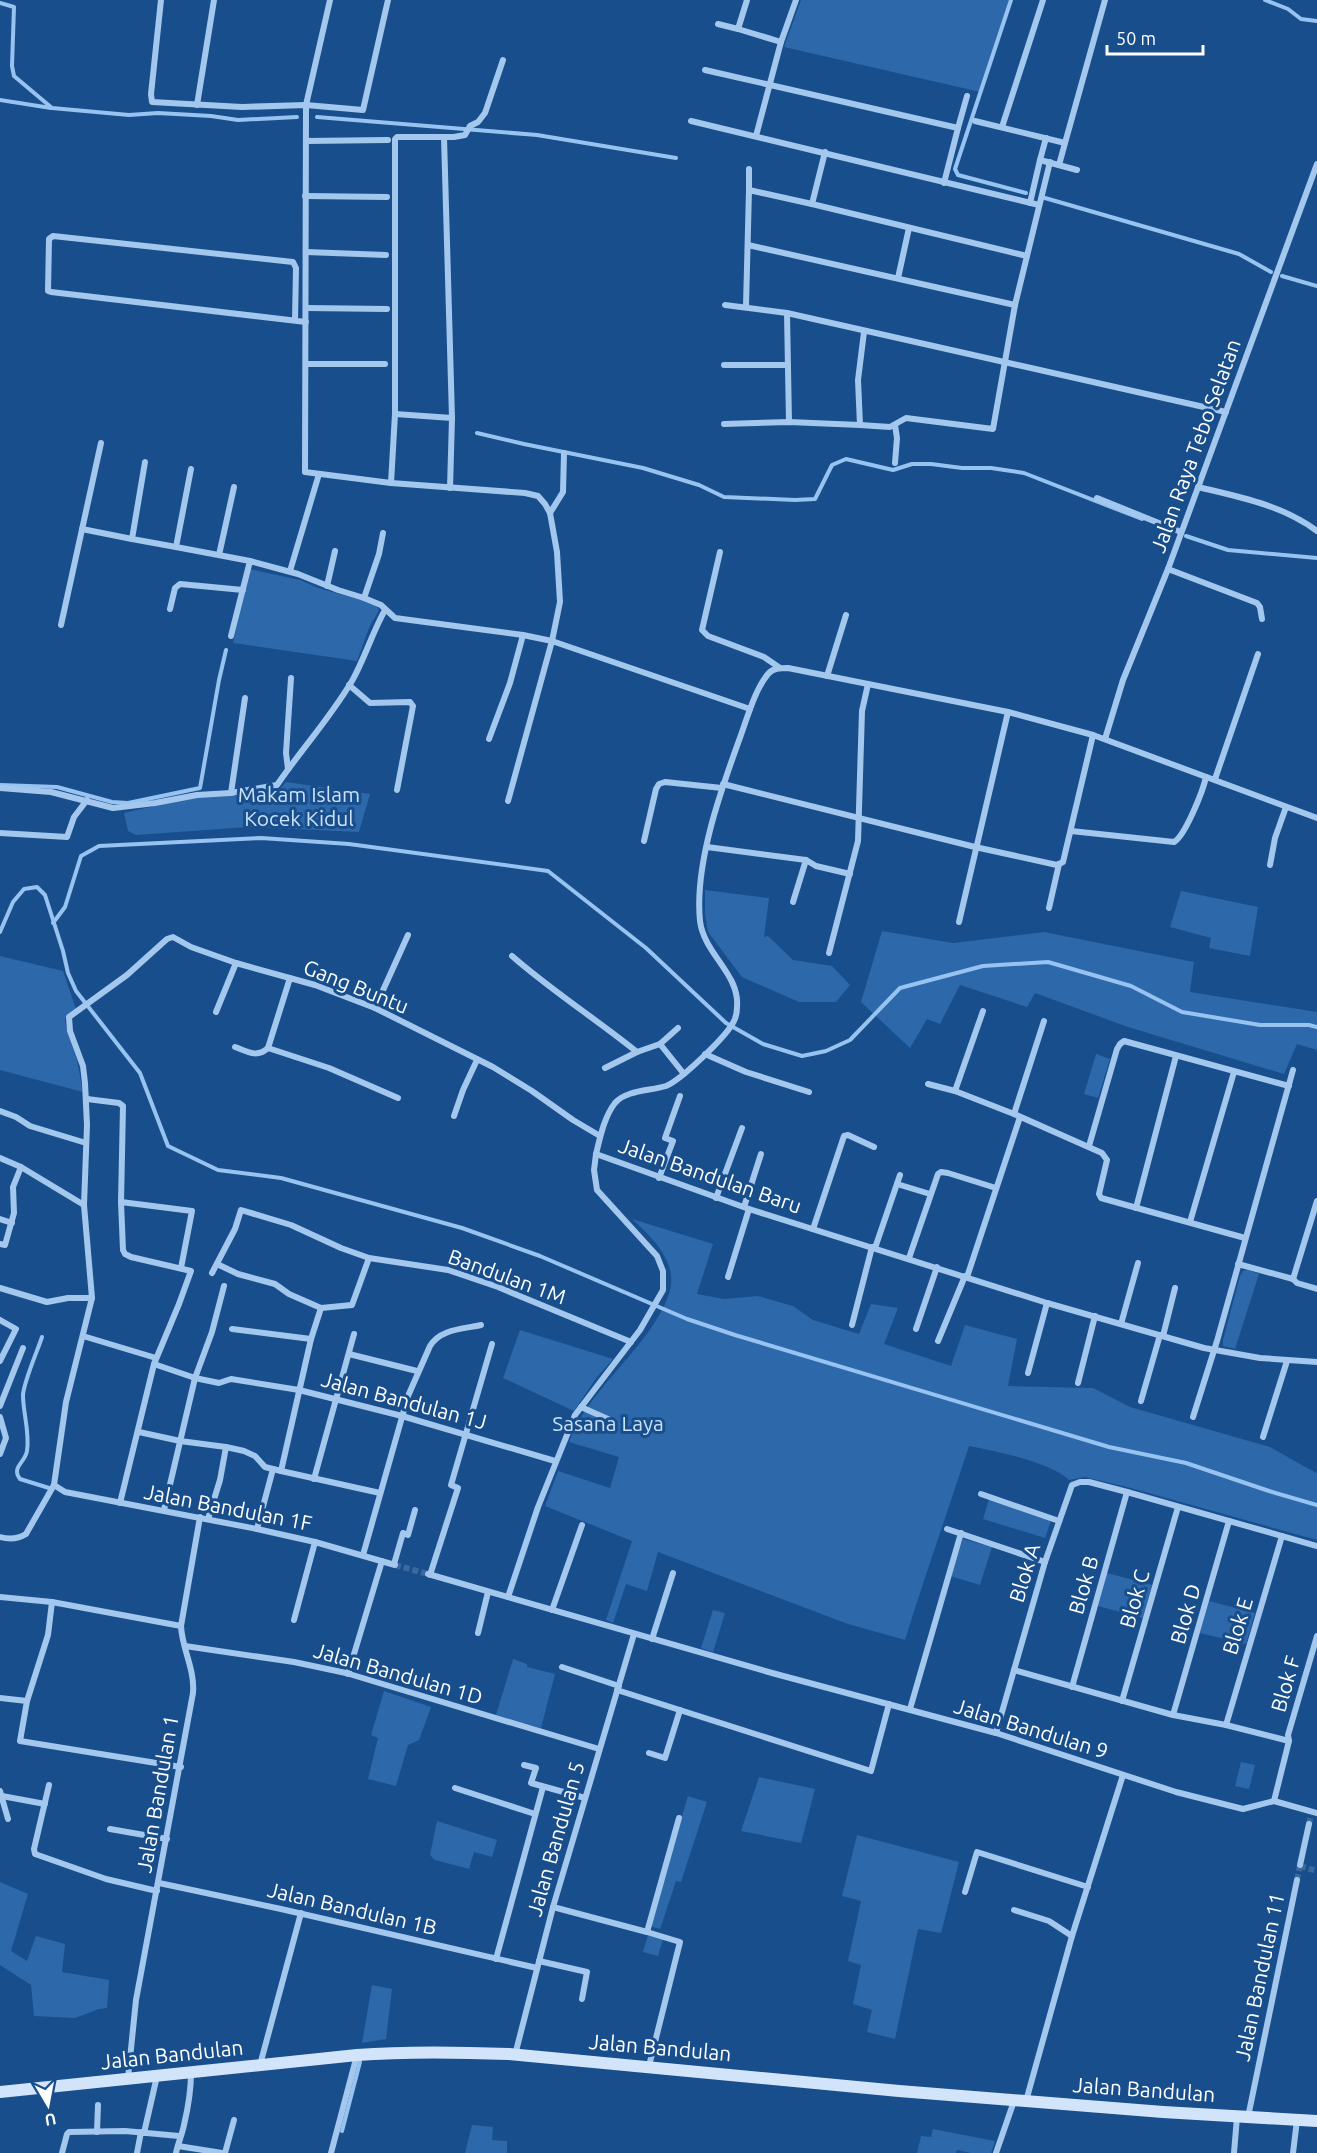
<svg xmlns="http://www.w3.org/2000/svg" width="1317" height="2153" font-family="Ubuntu,sans-serif">
  <style>
    .green { fill: #2c68aa }
    .lines { fill: none; stroke-linecap: round; stroke-linejoin: round }
    .stream { stroke: #97c3f0; stroke-width: 4 }
    .minor-tunnel { stroke: #3c699d; stroke-width: 6; stroke-dasharray: 6 3; stroke-linecap: butt }
    .minor { stroke: #a4c7ee; stroke-width: 6 }
    .secondary { stroke: #d2e4fa; stroke-width: 12 }
    .labels { text-anchor: middle; stroke-width: 6; stroke-linejoin: round; paint-order: stroke }
    .street-label { font-size: 21px; fill: #fff; stroke: #194e8c }
    .park-label { font-size: 21px; fill: #cae1fa; stroke: #194e8c }
  </style>
  <rect width="100%" height="100%" fill="#194e8c"/>
  <!-- green -->
  <g class="green">
    <path d="M801 0H1011L980 92 784 47Z"/>
    <path d="M250 569 300 580 318 588 375 604 379 610 369 628 357 661 233 643Z"/>
    <path d="M286 782 370 794 359 832 248 827 136 835 128 831 124 813 194 797 236 796 279 790Z"/>
    <path d="M705 890 769 898 764 937 768 936 793 960 832 966 850 985 836 1002H799L742 977 708 932 705 914Z"/>
    <path d="M1181 891 1258 907 1250 956 1209 948 1211 938 1170 927Z"/>
    <path d="M882 931 953 943 1044 932 1194 962 1190 992 1317 1012V1050L1297 1044 1284 1074 1128 1027 1035 993 1027 1007 960 985 940 1024 927 1019 910 1048 861 1002Z"/>
    <path d="M0 956 63 971 76 1009 66 1016 65 1020 67 1031 77 1060 83 1092 0 1070Z"/>
    <path d="M1096 1054 1110 1059 1098 1098 1084 1094Z"/>
    <path d="M632 1219 713 1244 697 1294 724 1299 758 1296 793 1306 813 1320 859 1334 871 1304 898 1308 884 1344 951 1366 965 1325 1017 1339 1008 1386 1093 1388 1130 1407 1270 1447 1316 1473 1317 1470V1540L1127 1487 1085 1477 1069 1480C1051 1462 995 1451 969 1446 948 1511 925 1575 905 1640L848 1624 658 1552 647 1591 626 1584 613 1623 606 1620 632 1541 545 1506 558 1471 610 1488 619 1457 569 1442C577 1421 589 1404 603 1387 624 1361 676 1309 671 1275 668 1252 648 1234 632 1219Z"/>
    <path d="M1248 1270 1259 1274 1235 1349 1223 1346V1340L1240 1276 1243 1271Z"/>
    <path d="M520 1330 613 1359 597 1377 574 1411 503 1378Z"/>
    <path d="M989 1499 1051 1521 1045 1538 983 1519Z"/>
    <path d="M963 1539 992 1547 980 1585 950 1576Z"/>
    <path d="M1107 1573 1152 1585 1143 1618 1098 1606Z"/>
    <path d="M1209 1601 1255 1613 1246 1644 1200 1633Z"/>
    <path d="M713 1610 725 1613 713 1652 701 1648Z"/>
    <path d="M513 1659 527 1664V1667L555 1674 541 1728 496 1715Z"/>
    <path d="M384 1691 431 1707 419 1740 408 1745 396 1786 368 1779 378 1738 371 1735Z"/>
    <path d="M1241 1762 1255 1765 1249 1789 1235 1786Z"/>
    <path d="M759 1777 815 1789 801 1843 741 1831Z"/>
    <path d="M688 1796 707 1802 681 1882 676 1881 660 1929 650 1926Z"/>
    <path d="M437 1821 497 1840 492 1857 474 1852 469 1869 435 1860 430 1855Z"/>
    <path d="M857 1835 959 1862 941 1933 918 1929 895 2039 867 2032 872 2010 853 2004 861 1965 848 1961 861 1901 842 1896Z"/>
    <path d="M0 1882 28 1894 11 1951 27 1961 36 1936 65 1944 62 1972 109 1980 107 2008 99 2009 75 2018 34 2016 31 1985 0 1965Z"/>
    <path d="M648 1935 663 1939 658 1956 643 1952Z"/>
    <path d="M372 1985 392 1989 386 2039 362 2043Z"/>
    <path d="M472 2125 493 2127 492 2140 507 2141V2153H465Z"/>
    <path d="M933 2129 995 2141 991 2153H971L957 2150 956 2153H917L921 2136 931 2137Z"/>
  </g>
  <g class="lines">
    <!-- stream -->
    <g class="stream">
      <path d="M1011 0 955 169 958 175 1026 193"/>
      <path d="M1265 0 1288 9 1301 19 1317 21"/>
      <path d="M0 3 14 7 12 66 14 76 52 108 129 115 158 113 211 116 238 120 297 117"/>
      <path d="M0 100 51 108"/>
      <path d="M317 117 537 135 676 158"/>
      <path d="M1045 198 1239 254 1271 272"/>
      <path d="M1282 276 1317 286"/>
      <path d="M477 433 524 444 643 468 699 485 724 497 795 500 815 499 832 465 846 459 893 470 912 464H931L962 468H991L1024 473 1142 519"/>
      <path d="M1186 536 1228 550 1317 558"/>
      <path d="M0 785 57 787 112 802 128 803 200 788 219 680 226 650"/>
      <path d="M53 923 65 907 81 856 99 846 261 838 349 844 548 871 646 948 726 1023 763 1044 802 1056 826 1051 850 1040 900 988 983 966 1048 962 1131 986 1182 1012 1260 1025H1309L1317 1027"/>
      <path d="M0 932 13 902 24 889 37 887 45 895 63 951 68 973 76 991 140 1073 168 1146 218 1170 281 1178 462 1228 540 1256 687 1319 735 1335 1109 1447 1186 1463 1269 1491 1317 1505"/>
      <path d="M42 1337C37 1352 24 1381 23 1395 23 1413 30 1433 27 1451 25 1463 11 1467 20 1479L49 1488"/>
      <path d="M342 2131 360 2062"/>
    </g>
    <!-- minor-tunnel -->
    <g class="minor-tunnel">
      <path d="M395 1565 428 1574"/>
      <path d="M1309 1824 1311 1815"/>
      <path d="M1300 1866 1317 1871"/>
      <path d="M1297 1880 1300 1865"/>
    </g>
    <!-- minor -->
    <g class="minor">
      <path d="M161 0 151 94 152 102 242 107 306 105 363 110 388 0"/>
      <path d="M330 0 306 105 305 472 391 483 525 493 538 496 545 504 550 513 557 552 560 602 552 641 508 801"/>
      <path d="M747 0 738 29 781 42"/>
      <path d="M718 24 738 29"/>
      <path d="M705 70 958 128 944 183"/>
      <path d="M197 105 214 0"/>
      <path d="M691 121 1039 205"/>
      <path d="M975 121 1065 143 1105 0"/>
      <path d="M1002 127 1043 0"/>
      <path d="M958 128 967 96"/>
      <path d="M756 136 781 42 796 0"/>
      <path d="M444 137 452 418 450 488"/>
      <path d="M1046 138 1040 160 1077 170"/>
      <path d="M306 141 388 140"/>
      <path d="M1059 165 1065 143"/>
      <path d="M749 190V169"/>
      <path d="M305 196 387 197"/>
      <path d="M1030 203 1040 160"/>
      <path d="M812 204 825 152"/>
      <path d="M748 245 1015 305"/>
      <path d="M306 252 386 255"/>
      <path d="M898 278 909 228"/>
      <path d="M725 305 787 313 1226 412"/>
      <path d="M746 306 749 190 812 204 1027 256"/>
      <path d="M306 308 387 309"/>
      <path d="M787 313 789 422"/>
      <path d="M295 320 296 268 293 262 53 236 49 239 48 291 51 292 306 322"/>
      <path d="M864 332 858 380 860 425 890 427 906 418 993 429 1015 305 1050 162"/>
      <path d="M306 364H385"/>
      <path d="M724 365H787"/>
      <path d="M395 414 452 418"/>
      <path d="M724 424 789 422 860 425"/>
      <path d="M895 425 897 438 895 463"/>
      <path d="M145 462 132 539 176 547"/>
      <path d="M191 469 176 547 250 561"/>
      <path d="M391 483 395 414V139L397 137H454L465 135 470 126 478 122 485 113 503 60"/>
      <path d="M1198 487C1240 497 1282 505 1317 531"/>
      <path d="M1097 498 1181 532"/>
      <path d="M550 513 563 492 564 453"/>
      <path d="M82 529 132 539"/>
      <path d="M720 552 702 630 708 636 764 657 780 668"/>
      <path d="M219 555 234 487"/>
      <path d="M1168 569 1257 603 1260 607 1262 619"/>
      <path d="M290 571 319 474"/>
      <path d="M327 586 335 551"/>
      <path d="M364 598 379 554 383 533"/>
      <path d="M170 609 175 588 180 584 243 590"/>
      <path d="M61 625 101 443"/>
      <path d="M231 636 250 561 298 574 338 590 364 598 381 605 395 618 523 635 552 641 750 709"/>
      <path d="M827 676 846 615"/>
      <path d="M349 685 370 703 410 702 413 706 397 790"/>
      <path d="M489 739 510 683 523 635"/>
      <path d="M1105 739 1123 680 1168 569 1317 164"/>
      <path d="M288 769 286 753 291 678"/>
      <path d="M1215 779 1258 654"/>
      <path d="M723 784 975 847 1057 865 1063 862 1093 735"/>
      <path d="M0 788 51 792 113 808 155 803 197 795 231 793 277 785C301 750 330 718 352 681 365 658 372 633 385 610"/>
      <path d="M231 793 245 698"/>
      <path d="M1317 818 1093 735 1008 712 788 668C780 668 773 668 768 674 756 688 748 715 742 732 722 787 694 863 700 921 704 954 740 974 737 1007 737 1012 736 1017 734 1021 727 1036 681 1080 666 1086 650 1091 626 1090 615 1103 604 1117 600 1138 596 1154L749 1209 1047 1303 1204 1348 1260 1358 1317 1362"/>
      <path d="M1071 831 1174 842C1185 836 1203 791 1206 777"/>
      <path d="M0 833 67 837 74 817 87 800"/>
      <path d="M644 841 656 789 659 784 665 782 722 788"/>
      <path d="M707 847 806 860 793 902"/>
      <path d="M806 860 816 866 850 874"/>
      <path d="M1270 865 1275 838 1286 807"/>
      <path d="M1049 908 1059 864"/>
      <path d="M959 922 1008 712"/>
      <path d="M829 953 858 841 862 711 868 684"/>
      <path d="M512 956C552 991 596 1019 637 1052L660 1044 684 1074"/>
      <path d="M375 1008 408 935"/>
      <path d="M216 1012 236 963"/>
      <path d="M660 1044 678 1028"/>
      <path d="M235 1047C248 1052 257 1058 268 1048L290 978"/>
      <path d="M268 1048 329 1068 398 1098"/>
      <path d="M705 1054 746 1072 809 1092"/>
      <path d="M605 1068 637 1052"/>
      <path d="M928 1084 955 1091 1014 1114 1102 1153 1107 1160 1099 1194 1101 1198 1245 1238"/>
      <path d="M955 1091 983 1011"/>
      <path d="M87 1099 119 1103 123 1106 121 1202 123 1250 125 1254 131 1257 191 1271 179 1304 154 1364 120 1503"/>
      <path d="M0 1111 16 1117 30 1126 86 1143"/>
      <path d="M1014 1114 1044 1021"/>
      <path d="M454 1116 463 1090 477 1060"/>
      <path d="M1089 1146 1117 1049 1120 1044 1124 1041 1289 1086"/>
      <path d="M0 1158 21 1167 84 1205"/>
      <path d="M659 1178 673 1141 665 1138 680 1096"/>
      <path d="M897 1184 930 1194"/>
      <path d="M716 1198 742 1128"/>
      <path d="M121 1202 192 1211 181 1268"/>
      <path d="M744 1207 761 1154"/>
      <path d="M1136 1208 1176 1056"/>
      <path d="M0 1219 12 1223"/>
      <path d="M1190 1222 1234 1072"/>
      <path d="M813 1229 844 1136 848 1135 874 1147"/>
      <path d="M0 1244 5 1245 14 1213 13 1187 21 1167"/>
      <path d="M875 1248 900 1175"/>
      <path d="M909 1258 938 1174 941 1172 948 1173 996 1188"/>
      <path d="M217 1264 238 1274 275 1284 289 1294 321 1308 352 1305 369 1258"/>
      <path d="M1238 1264 1293 1279 1297 1283 1317 1289"/>
      <path d="M212 1273 235 1229 241 1210 291 1225 341 1248 369 1258 448 1270 498 1287 631 1342"/>
      <path d="M728 1277 749 1209"/>
      <path d="M967 1277 1020 1117"/>
      <path d="M1293 1279 1317 1201"/>
      <path d="M0 1288 47 1302 68 1298H92"/>
      <path d="M0 1320 16 1329 0 1361"/>
      <path d="M1121 1324 1138 1263"/>
      <path d="M852 1325 872 1247"/>
      <path d="M232 1329 311 1339"/>
      <path d="M916 1329 937 1267"/>
      <path d="M83 1336 156 1358"/>
      <path d="M1163 1336 1175 1288"/>
      <path d="M938 1341 965 1276"/>
      <path d="M349 1354 417 1371"/>
      <path d="M154 1364 195 1378 219 1383 231 1379 299 1390 402 1416 555 1461"/>
      <path d="M1028 1373 1047 1303"/>
      <path d="M1078 1383 1095 1316"/>
      <path d="M1141 1401 1160 1335"/>
      <path d="M0 1406 23 1348"/>
      <path d="M581 1407 610 1420"/>
      <path d="M0 1417 6 1438 0 1454"/>
      <path d="M1193 1417 1217 1341 1293 1070"/>
      <path d="M139 1432 180 1441 226 1447 244 1451 255 1456 265 1467 281 1471 311 1339 321 1308"/>
      <path d="M1263 1437 1287 1361"/>
      <path d="M281 1471 380 1493"/>
      <path d="M314 1479 354 1334"/>
      <path d="M54 1485 65 1492 257 1529 315 1542 395 1565"/>
      <path d="M981 1494 1059 1521"/>
      <path d="M164 1510 195 1378 212 1332 224 1286"/>
      <path d="M208 1519 220 1480 226 1447"/>
      <path d="M257 1529 273 1469"/>
      <path d="M947 1529 1045 1562"/>
      <path d="M0 1537C10 1540 18 1539 26 1534L54 1485 66 1402 92 1298 84 1205 87 1125 85 1083 83 1066 70 1031 69 1017 127 975 167 939 173 937 191 947 236 963 315 985 375 1008 493 1067 532 1091 573 1120 600 1136"/>
      <path d="M363 1555 408 1396 430 1346C440 1329 463 1329 481 1325"/>
      <path d="M394 1564 403 1533 408 1535 415 1510"/>
      <path d="M428 1574 772 1673 996 1733 1176 1792 1243 1809 1274 1801 1317 1813"/>
      <path d="M430 1575 458 1488 451 1485 492 1344"/>
      <path d="M0 1597 52 1602 181 1626"/>
      <path d="M508 1597 538 1507 575 1415 640 1330 663 1290V1271L657 1256 597 1190 594 1170 596 1154"/>
      <path d="M52 1602 48 1635 27 1701 20 1741 181 1767"/>
      <path d="M552 1610 582 1525"/>
      <path d="M294 1620 315 1542"/>
      <path d="M478 1633 488 1592"/>
      <path d="M652 1639 673 1573"/>
      <path d="M185 1646 294 1662 346 1673 599 1749"/>
      <path d="M562 1667 619 1686"/>
      <path d="M1014 1670 1173 1715 1226 1725 1289 1741"/>
      <path d="M348 1674 382 1561"/>
      <path d="M1072 1687 1127 1492"/>
      <path d="M617 1690 871 1771 889 1704"/>
      <path d="M0 1698 27 1701"/>
      <path d="M1122 1701 1178 1507"/>
      <path d="M910 1709 961 1533"/>
      <path d="M1173 1715 1229 1521"/>
      <path d="M1226 1725 1282 1536"/>
      <path d="M996 1733 1045 1562 1072 1485 1080 1482H1089L1127 1492 1317 1546"/>
      <path d="M649 1753 665 1758 680 1710"/>
      <path d="M524 1765 536 1768 531 1783 585 1798"/>
      <path d="M49 1785 34 1849 35 1854 106 1879 157 1891"/>
      <path d="M455 1788 535 1814"/>
      <path d="M0 1791 8 1819"/>
      <path d="M2 1796 45 1804"/>
      <path d="M1274 1801 1289 1741 1288 1735 1317 1636"/>
      <path d="M110 1829 167 1839"/>
      <path d="M1300 1865 1309 1824"/>
      <path d="M159 1883 281 1909 537 1968"/>
      <path d="M965 1892 977 1852 1088 1887"/>
      <path d="M553 1907 647 1932 679 1818"/>
      <path d="M1014 1910 1049 1921 1072 1936"/>
      <path d="M647 1932 680 1942 649 2066"/>
      <path d="M496 1959 543 1787"/>
      <path d="M539 1961 587 1972 582 1999"/>
      <path d="M515 2055 553 1907 634 1634"/>
      <path d="M260 2065 301 1913"/>
      <path d="M128 2078 136 2000 193 1693C195 1669 182 1649 181 1626L200 1517"/>
      <path d="M1026 2101 1072 1936 1123 1775"/>
      <path d="M1248 2117 1297 1880"/>
      <path d="M97 2132 98 2105"/>
      <path d="M144 2133 157 2076"/>
      <path d="M178 2146 222 2153"/>
      <path d="M62 2153 67 2134 69 2132 125 2131 179 2136"/>
      <path d="M137 2153 141 2132"/>
      <path d="M176 2153C178 2143 182 2135 184 2125 188 2108 191 2090 191 2073"/>
      <path d="M225 2153 234 2120"/>
      <path d="M331 2153 357 2055"/>
      <path d="M996 2153 1014 2101"/>
      <path d="M1234 2153 1237 2117"/>
      <path d="M1293 2153 1297 2120"/>
    </g>
    <!-- secondary -->
    <path class="secondary" d="M0 2092 357 2055C408 2051 458 2052 509 2054L899 2091 1163 2112 1317 2121"/>
  </g>
  <g class="labels">
    <!-- street labels -->
    <g class="street-label">
      <text transform="translate(1196 446) rotate(-70)" y="7">Jalan Raya Tebo Selatan</text>
      <text transform="translate(356 987) rotate(22)" y="7">Gang Buntu</text>
      <text transform="translate(710 1176) rotate(19)" y="7">Jalan Bandulan Baru</text>
      <text transform="translate(507 1277) rotate(20)" y="7">Bandulan 1M</text>
      <text transform="translate(404 1401) rotate(15)" y="7">Jalan Bandulan 1J</text>
      <text transform="translate(228 1508) rotate(11)" y="7">Jalan Bandulan 1F</text>
      <text transform="translate(1025 1573) rotate(-73)" y="7">Blok A</text>
      <text transform="translate(1084 1585) rotate(-74)" y="7">Blok B</text>
      <text transform="translate(1135 1599) rotate(-74)" y="7">Blok C</text>
      <text transform="translate(1186 1614) rotate(-74)" y="7">Blok D</text>
      <text transform="translate(1238 1626) rotate(-73)" y="7">Blok E</text>
      <text transform="translate(398 1674) rotate(16)" y="7">Jalan Bandulan 1D</text>
      <text transform="translate(1286 1684) rotate(-74)" y="7">Blok F</text>
      <text transform="translate(1031 1729) rotate(17)" y="7">Jalan Bandulan 9</text>
      <text transform="translate(158 1794) rotate(-80)" y="7">Jalan Bandulan 1</text>
      <text transform="translate(556 1839) rotate(-74)" y="7">Jalan Bandulan 5</text>
      <text transform="translate(352 1909) rotate(13)" y="7">Jalan Bandulan 1B</text>
      <text transform="translate(1260 1977) rotate(-78)" y="7">Jalan Bandulan 11</text>
      <text transform="translate(660 2048) rotate(5)" y="7">Jalan Bandulan</text>
      <text transform="translate(172 2055) rotate(-6)" y="7">Jalan Bandulan</text>
      <text transform="translate(1144 2090) rotate(4)" y="7">Jalan Bandulan</text>
    </g>
    <!-- park labels -->
    <g class="park-label">
      <text x="299" y="802">Makam Islam<tspan x="299" dy="24">Kocek Kidul</tspan></text>
      <text x="608" y="1431">Sasana Laya</text>
    </g>
  </g>
  <!-- north arrow -->
  <g transform="translate(48 2105) rotate(170)" stroke="#194e8c" stroke-width="4.5" paint-order="stroke">
  <path d="M0-4.5L10 22L0 15L-10 22Z" fill="#ffffff"/>
  <text y="-9" font-size="16" font-weight="bold" text-anchor="middle" fill="#ffffff">U</text>
  </g>
  <!-- scale -->
  <path d="M1107 45v9h96v-9" fill="none" stroke="#ffffff" stroke-width="3"/>
  <text x="1116" y="45" font-size="18" fill="#ffffff" stroke="#194e8c" stroke-width="4.5" paint-order="stroke">50 m</text>
</svg>
